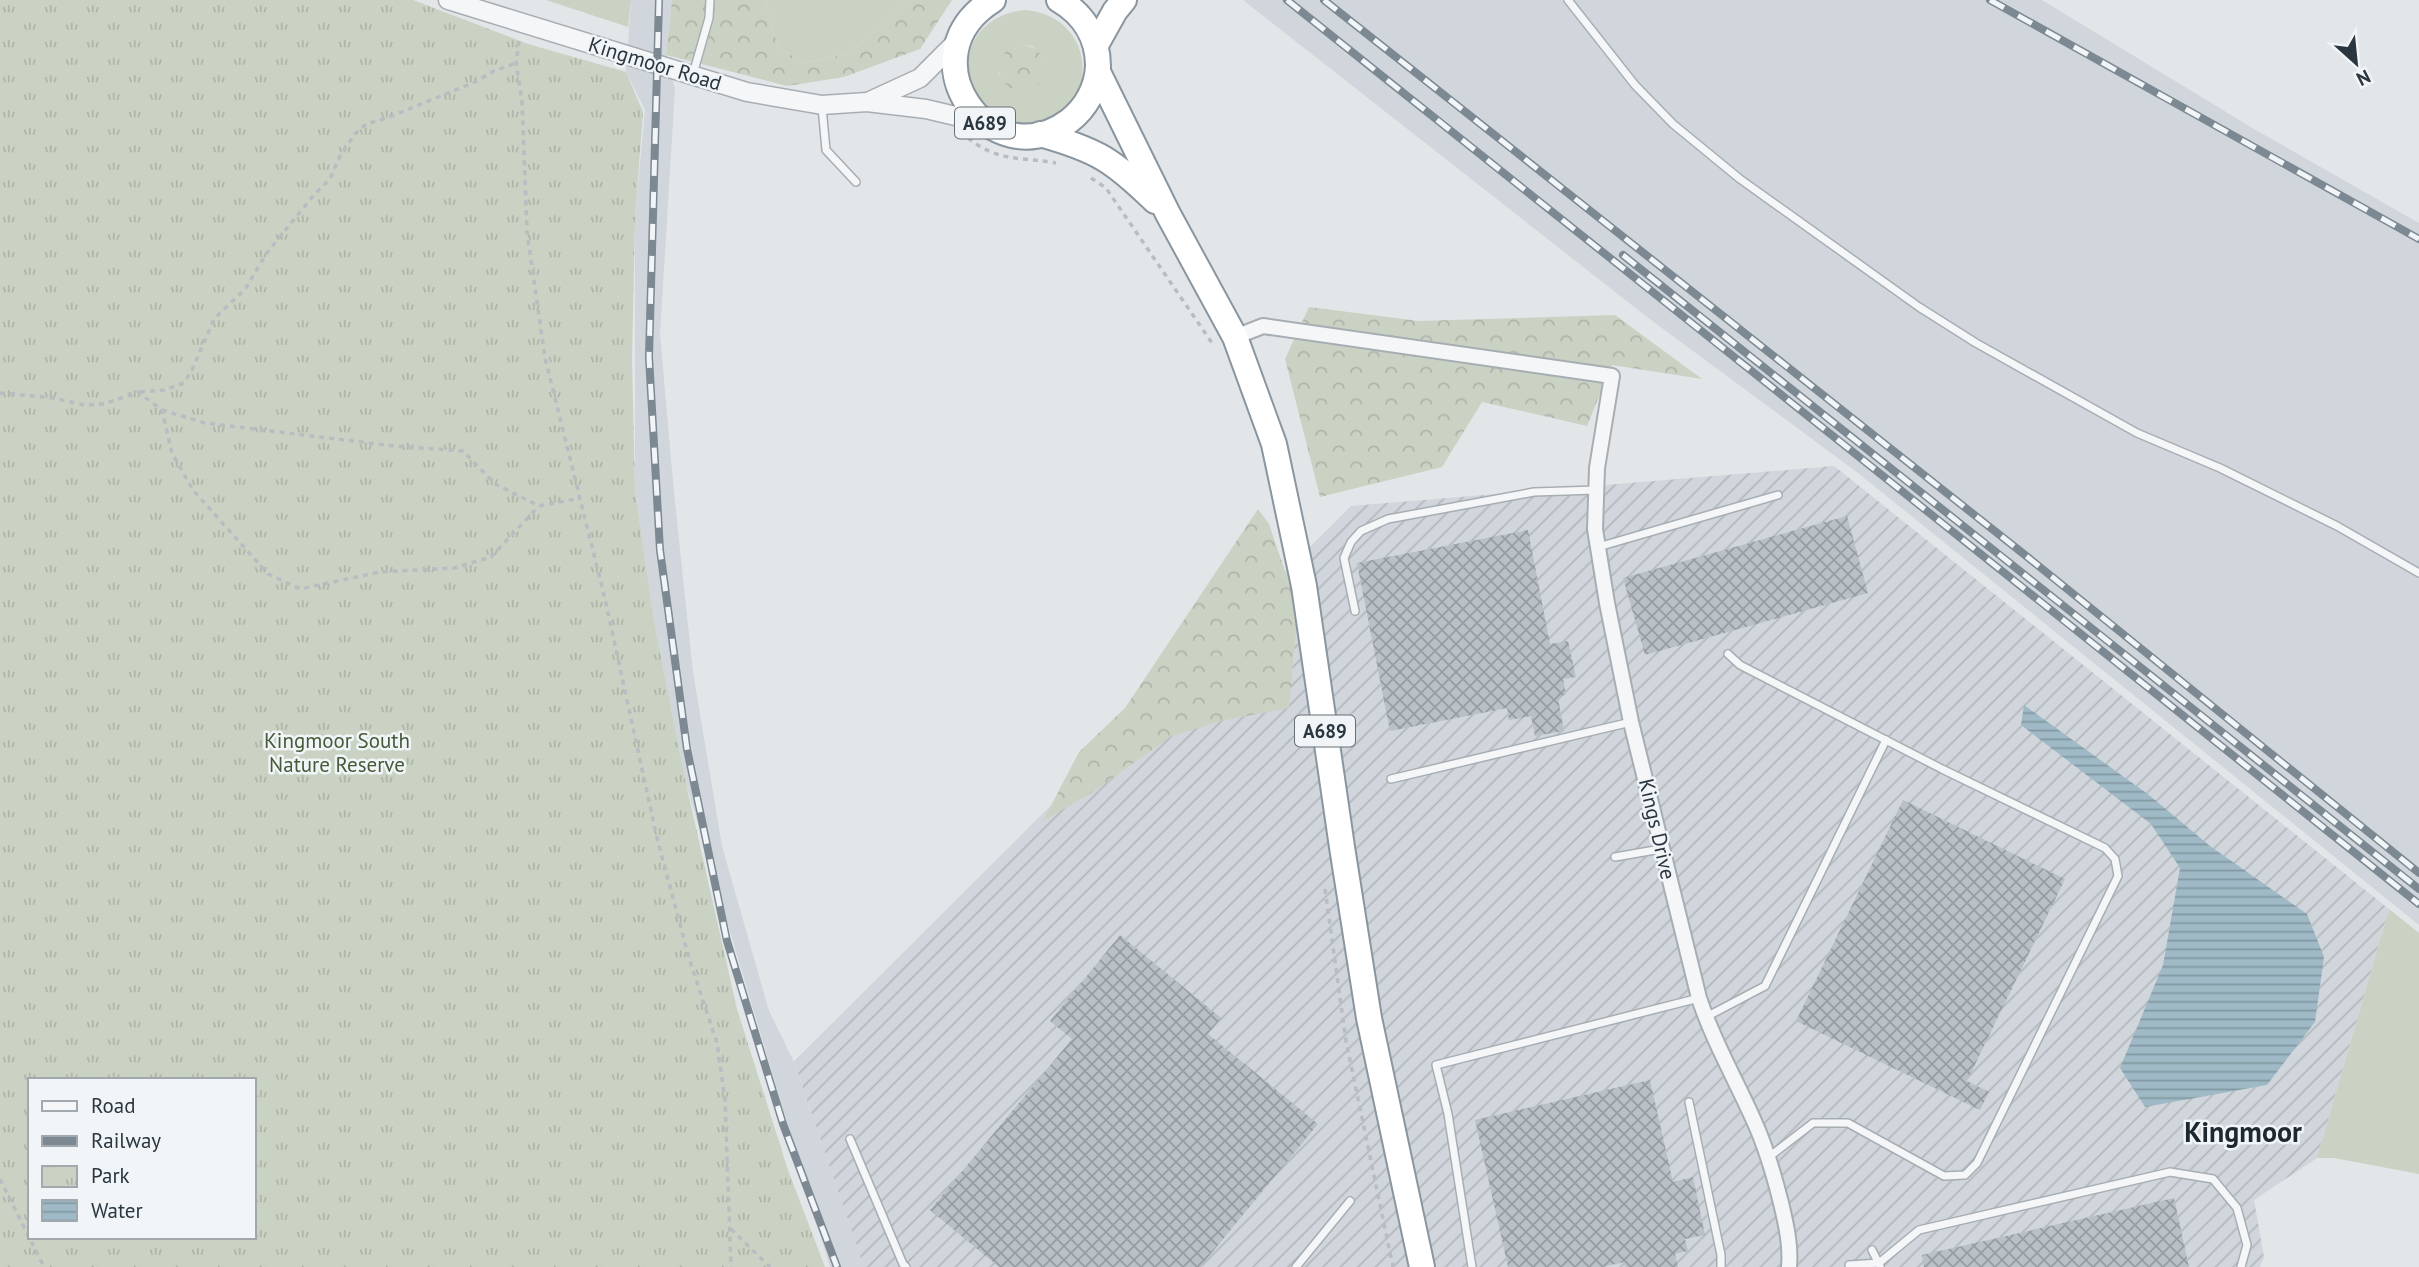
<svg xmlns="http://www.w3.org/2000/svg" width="2419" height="1267" font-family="'PT Sans',sans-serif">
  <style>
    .built { fill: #d0d6db }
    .industrial { fill: url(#industrial-furrows) }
    .grass { fill: #cad2c3; fill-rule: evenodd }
    .forest { fill: url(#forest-crowns) }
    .park { fill: url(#park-tufts); fill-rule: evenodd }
    .water { fill: url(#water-rules) }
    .building { fill: url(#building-cross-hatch) }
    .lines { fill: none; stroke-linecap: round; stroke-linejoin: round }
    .service-casing { stroke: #a7aeb3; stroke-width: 10 }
    .minor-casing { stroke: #a7aeb3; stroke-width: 18 }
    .tertiary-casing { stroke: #a7aeb3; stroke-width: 21 }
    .trunk-casing { stroke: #8a969f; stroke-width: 28 }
    .path { stroke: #b8bdc1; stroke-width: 3.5; stroke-dasharray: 5 5; stroke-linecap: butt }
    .service { stroke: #f4f6f8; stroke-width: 7 }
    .minor { stroke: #f4f6f8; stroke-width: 14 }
    .tertiary { stroke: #f4f6f8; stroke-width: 18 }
    .trunk { stroke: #fff; stroke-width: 24 }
    .rail-casing { stroke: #7c8892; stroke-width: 8 }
    .rail { stroke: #f1f5f7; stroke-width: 5; stroke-dasharray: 16; stroke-linecap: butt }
    .labels { text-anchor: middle; stroke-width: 5; stroke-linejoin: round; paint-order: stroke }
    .shield { fill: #f1f5f7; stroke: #667077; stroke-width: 2 }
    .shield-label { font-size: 19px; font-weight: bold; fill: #2b3740 }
    .street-label { font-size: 21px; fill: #2b3740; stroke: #f1f5f7 }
    .park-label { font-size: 21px; fill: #465a39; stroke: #f1f5f7 }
    .district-label { font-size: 28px; font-weight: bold; fill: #1d2831; stroke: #f1f5f7 }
  </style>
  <defs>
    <pattern id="industrial-furrows" width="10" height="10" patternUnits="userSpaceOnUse" patternTransform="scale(1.75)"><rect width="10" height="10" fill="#d0d6db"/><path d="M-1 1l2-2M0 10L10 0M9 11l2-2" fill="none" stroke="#b3b8bd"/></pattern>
    <pattern id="forest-crowns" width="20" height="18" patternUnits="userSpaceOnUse" patternTransform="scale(1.75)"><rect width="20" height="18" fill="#cad2c3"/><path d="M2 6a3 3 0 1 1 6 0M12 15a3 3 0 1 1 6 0" fill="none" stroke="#aeb5a9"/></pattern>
    <pattern id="park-tufts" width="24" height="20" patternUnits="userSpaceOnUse" patternTransform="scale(1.75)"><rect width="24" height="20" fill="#cad2c3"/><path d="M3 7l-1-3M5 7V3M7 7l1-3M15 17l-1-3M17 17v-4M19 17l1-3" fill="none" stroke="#aeb5a9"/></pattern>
    <pattern id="water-rules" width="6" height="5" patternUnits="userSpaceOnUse" patternTransform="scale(1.75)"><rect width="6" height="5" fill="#9fbac6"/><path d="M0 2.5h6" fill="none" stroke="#8298a2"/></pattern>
    <pattern id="building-cross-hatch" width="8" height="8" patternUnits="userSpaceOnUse" patternTransform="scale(1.75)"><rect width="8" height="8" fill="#b9c0c6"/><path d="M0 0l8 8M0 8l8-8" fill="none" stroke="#979da2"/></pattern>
  </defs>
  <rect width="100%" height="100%" fill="#e2e6e9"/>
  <!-- built -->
  <g class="built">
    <path d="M631 0H672L666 55 675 89 660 334 674 493 693 672 722 846 769 1011 794 1062 864 1267H830L686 784 654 621 635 490V218L645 110 626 72Z"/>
    <path d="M1243 0H2042L2254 129 2419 223V925L1858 473 1647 317Z"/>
  </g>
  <!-- industrial -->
  <path class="industrial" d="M1834 466 2389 909 2317 1158 2254 1200 2264 1257 2260 1267H864L794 1062 1351 506Z"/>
  <!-- grass -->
  <g class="grass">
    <path d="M546 0H631L628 27Z"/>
    <path d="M765 0H905L882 26 847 54 804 63 778 47Z"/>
    <path d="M1026 10C1105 18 1099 126 1022 125 957 123 943 17 1026 10ZM1023 45 1032 46 1043 58 1007 86 999 73 1015 46Z"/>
    <path d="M2389 909 2419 933V1174L2334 1158H2317Z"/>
  </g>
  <!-- forest -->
  <g class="forest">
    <path d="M672 0H765L778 47 804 63 847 54 882 26 905 0H952L920 49 844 77 787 86 666 55Z"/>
    <circle cx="1022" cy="68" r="23"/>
    <path d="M1309 307 1419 321 1615 315 1702 379 1612 365 1587 426 1482 402 1442 467 1320 497 1285 359Z"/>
    <path d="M1258 509 1269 524 1298 609 1289 708 1220 721 1170 737 1093 792 1043 821 1079 752 1125 708Z"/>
  </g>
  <!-- park -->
  <path class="park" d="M0 0H413L528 44 626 72 643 112 635 218 632 359 635 490 654 621 686 784 737 1009 788 1170 825 1267H0ZM30 1080H254V1237H30Z"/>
  <!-- water -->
  <path class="water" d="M2024 705 2149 795 2210 846 2307 914 2324 957 2315 1022 2267 1085 2145 1107 2120 1068 2163 965 2180 868 2151 824 2021 725Z"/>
  <!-- building -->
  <g class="building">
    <path d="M1847 516 1868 593 1645 655 1623 578Z"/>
    <path d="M1528 530 1550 644 1568 641 1576 677 1563 679 1566 694 1558 698 1564 731 1535 736 1531 716 1509 720 1507 708 1390 731 1357 563Z"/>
    <path d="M1903 800 2065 879 1967 1081 1989 1092 1980 1110 1796 1021Z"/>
    <path d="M1120 935 1221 1018 1208 1034 1318 1124 1200 1267H999L930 1210 1072 1039 1050 1021Z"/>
    <path d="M1650 1080 1673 1182 1693 1177 1705 1235 1685 1239 1688 1251 1675 1254 1678 1267H1625L1624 1262 1603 1267H1508L1475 1120Z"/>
    <path d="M2174 1198 2189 1267H1924L1922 1255Z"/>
  </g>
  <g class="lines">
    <!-- service casing -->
    <g class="service-casing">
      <g id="service">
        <path d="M1568 0 1635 85 1673 124 1740 179 1919 307 1976 343 2137 433 2220 468 2337 526 2419 573"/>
        <path d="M693 74 709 18 710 0"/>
        <path d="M822 107 826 150 856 182"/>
        <path d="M1598 547 1778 495"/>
        <path d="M1355 611 1344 558 1351 542 1361 531 1388 519 1534 492 1596 490"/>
        <path d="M1728 654 1740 665 1942 769 2105 848 2115 859 2118 876 1977 1163 1965 1175 1944 1176 1848 1123H1813L1769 1157"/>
        <path d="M1391 779 1631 722"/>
        <path d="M1615 857 1661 849"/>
        <path d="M1706 1017 1765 986 1886 740"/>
        <path d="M1689 1102 1721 1255V1267"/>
        <path d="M850 1139 903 1264 906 1267"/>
        <path d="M1872 1250 1880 1266"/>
        <path d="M1849 1265 1879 1263 1919 1230 2170 1172 2213 1179 2237 1208 2247 1245 2241 1267"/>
        <path d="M1296 1267 1350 1201"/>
        <path d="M1472 1267 1448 1114 1436 1065 1699 998"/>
      </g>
    </g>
    <!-- minor casing -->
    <g class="minor-casing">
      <path id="minor" d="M1235 337 1263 326 1612 376 1597 468 1595 529 1607 603 1631 722 1699 998C1713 1041 1736 1080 1754 1121 1766 1147 1774 1175 1781 1203 1786 1224 1791 1245 1789 1267"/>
    </g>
    <!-- tertiary casing -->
    <g class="tertiary-casing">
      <g id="tertiary">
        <path d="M448 0 747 92 822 105 867 102 926 109 985 123"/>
        <path d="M870 101 920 78 958 40"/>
      </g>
    </g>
    <!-- trunk casing -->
    <g class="trunk-casing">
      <g id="trunk">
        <path d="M993 0C903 56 990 180 1069 121 1086 108 1097 88 1098 66 1098 37 1083 14 1059 0"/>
        <path d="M1096 45 1115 11 1124 0"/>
        <path d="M1098 72 1168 214 1235 337 1274 444 1304 586 1342 847 1369 1018 1422 1267"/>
        <path d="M1040 134C1097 150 1113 160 1155 201"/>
      </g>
    </g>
    <!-- path -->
    <g class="path">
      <path d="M519 41 516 63 522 101 527 232 545 358 605 599 657 838 689 958 717 1043 725 1100 731 1267"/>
      <path d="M968 138C997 162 1022 157 1056 163"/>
      <path d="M1091 178 1106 188 1212 343"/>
      <path d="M140 392 164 390 184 383 192 370 214 319 246 288 266 254 313 196 330 179 340 156 355 134 366 124 387 118 475 82 494 71 516 63"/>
      <path d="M0 393 53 398 84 405 104 404 138 392 162 410 172 453 193 490 268 574 300 589 380 572 454 568 491 557 539 506"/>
      <path d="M162 410 205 423 394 446 463 451 495 484 539 506 581 498"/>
      <path d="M1325 889 1346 1041 1393 1267"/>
      <path d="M0 1179 44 1267"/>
      <path d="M731 1229 770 1267"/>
    </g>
    <!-- service -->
    <use href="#service" class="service"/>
    <!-- minor -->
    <use href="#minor" class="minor"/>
    <!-- tertiary -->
    <use href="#tertiary" class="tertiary"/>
    <!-- trunk -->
    <use href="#trunk" class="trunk"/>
    <!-- rail casing -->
    <g class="rail-casing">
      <g id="rail">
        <path d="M659 0 649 357 660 550 687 749 727 941 783 1124 837 1267"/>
        <path d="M1287 0 2419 904"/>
        <path d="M1324 0 2025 555 2419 873"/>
        <path d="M1990 0 2419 239"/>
        <path d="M1623 255 2419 889"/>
      </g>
    </g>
    <!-- rail -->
    <use href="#rail" class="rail"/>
  </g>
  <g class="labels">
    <!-- shield labels -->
    <g class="shield">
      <rect x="955" y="107.5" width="60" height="31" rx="5"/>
      <rect x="1295" y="715.5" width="60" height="31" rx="5"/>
    </g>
    <g class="shield-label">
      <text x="985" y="130">A689</text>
      <text x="1325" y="738">A689</text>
    </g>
    <!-- street labels -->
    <g class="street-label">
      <text transform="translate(655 64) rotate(17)" y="7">Kingmoor Road</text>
      <text transform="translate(1657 829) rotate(77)" y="7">Kings Drive</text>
    </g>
    <!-- park labels -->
    <g class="park-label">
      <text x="337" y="748">Kingmoor South<tspan x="337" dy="24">Nature Reserve</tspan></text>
    </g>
    <!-- district labels -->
    <g class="district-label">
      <text x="2243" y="1142">Kingmoor</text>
    </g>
  </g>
  <!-- legend -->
  <rect x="28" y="1078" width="228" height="161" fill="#f1f5f7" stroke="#a2a9ae" stroke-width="2"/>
  <rect x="42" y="1101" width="35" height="10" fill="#f4f6f8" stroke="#a2a9ae" stroke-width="2"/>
  <text x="91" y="1113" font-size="21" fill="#2b3740">Road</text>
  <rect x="42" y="1136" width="35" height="10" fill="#7c8892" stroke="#a2a9ae" stroke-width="2"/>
  <text x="91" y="1148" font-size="21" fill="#2b3740">Railway</text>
  <rect x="42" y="1166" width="35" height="21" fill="url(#park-tufts)" stroke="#a2a9ae" stroke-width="2"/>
  <text x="91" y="1183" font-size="21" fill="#2b3740">Park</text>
  <rect x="42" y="1200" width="35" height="21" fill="url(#water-rules)" stroke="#a2a9ae" stroke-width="2"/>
  <text x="91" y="1218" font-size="21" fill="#2b3740">Water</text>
  <!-- north arrow -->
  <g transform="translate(2356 63) rotate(153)" stroke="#f1f5f7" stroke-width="5" paint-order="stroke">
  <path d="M0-5L12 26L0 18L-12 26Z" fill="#2b3740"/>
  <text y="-10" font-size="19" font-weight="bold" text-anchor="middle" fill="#2b3740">N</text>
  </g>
</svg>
